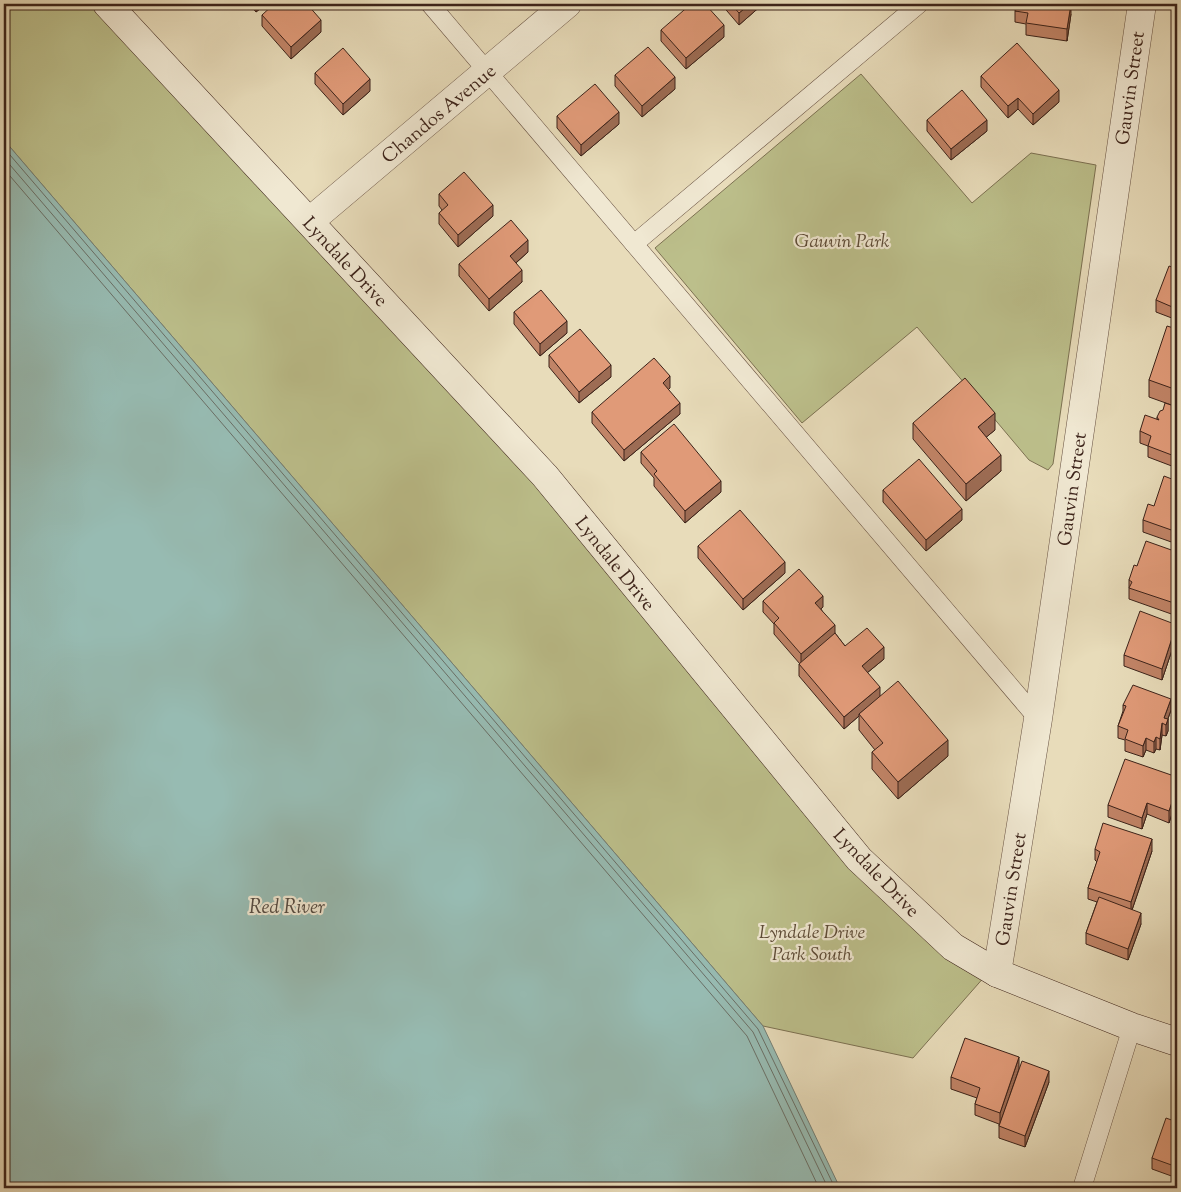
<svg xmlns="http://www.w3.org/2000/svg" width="1181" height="1192" font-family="'Sorts Mill Goudy',serif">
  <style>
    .green { fill: #bcbf8b; stroke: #7c7152 }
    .water { fill: #97bbb2; stroke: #737e75 }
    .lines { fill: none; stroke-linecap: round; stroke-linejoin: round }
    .shore { stroke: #6a6f66; stroke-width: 1 }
    .lane-casing { stroke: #675142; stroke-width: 19 }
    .street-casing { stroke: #675142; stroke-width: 29 }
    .secondary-casing { stroke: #3c231a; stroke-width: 29 }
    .lane { stroke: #f0e8d2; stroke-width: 18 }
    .street { stroke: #f0e8d2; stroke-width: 28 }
    .secondary { stroke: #f0e8d2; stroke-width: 28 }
    .wall { fill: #c18467; stroke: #3c231a }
    .shaded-wall { fill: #9d6c54; stroke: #3c231a }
    .building { fill: #e09a78; stroke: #3c231a }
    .labels { text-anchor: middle; stroke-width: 4.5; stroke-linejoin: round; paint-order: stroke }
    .street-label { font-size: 19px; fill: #3c231a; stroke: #f0e8d2 }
    .park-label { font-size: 19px; font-style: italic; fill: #5c4a36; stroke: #f0e8d2 }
    .water-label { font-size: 20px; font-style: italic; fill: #534940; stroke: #f0e8d2 }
  </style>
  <rect width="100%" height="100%" fill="#e8dcba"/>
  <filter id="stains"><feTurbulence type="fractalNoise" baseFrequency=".004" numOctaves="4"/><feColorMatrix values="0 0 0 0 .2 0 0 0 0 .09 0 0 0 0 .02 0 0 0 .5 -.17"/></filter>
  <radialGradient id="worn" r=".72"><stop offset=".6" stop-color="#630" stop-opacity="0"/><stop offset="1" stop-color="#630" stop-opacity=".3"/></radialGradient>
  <!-- green -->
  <g class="green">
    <path d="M4 4H107L310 221 859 859 993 967 913 1058 763 1026 4 140Z"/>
    <path d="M861 74 972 203 1031 153 1096 165 1053 464 1048 470 1029 460 917 327 802 423 655 248Z"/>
  </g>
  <!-- water -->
  <path class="water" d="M4 140 763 1026 840 1188H4Z"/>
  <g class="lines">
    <!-- shore -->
    <g class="shore">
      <path d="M4 148 758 1029 835 1188"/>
      <path d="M4 158 753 1032 828 1188"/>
      <path d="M4 169 747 1036 819 1188"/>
    </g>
    <!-- lane casing -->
    <g class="lane-casing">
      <g id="lane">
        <path d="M430 4 1038 719"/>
        <path d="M634 244 919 4"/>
        <path d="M1082 1188 1132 1027"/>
      </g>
    </g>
    <!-- street casing -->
    <g class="street-casing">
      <g id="street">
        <path d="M310 221 567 4"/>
        <path d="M997 973 1038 719 1142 4"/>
      </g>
    </g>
    <!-- secondary casing -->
    <g class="secondary-casing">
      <path id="secondary" d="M107 4 545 476 859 859 953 947 997 973 1132 1027 1177 1042"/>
    </g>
    <!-- lane -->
    <use href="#lane" class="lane"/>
    <!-- street -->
    <use href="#street" class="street"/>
    <!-- secondary -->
    <use href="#secondary" class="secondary"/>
  </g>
  <!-- wall -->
  <g class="wall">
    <path d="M249 4H266L256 12Z"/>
    <path d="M721 4H763L739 25Z"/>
    <path d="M1015 11 1071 14 1067 41 1026 35V24L1015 22Z"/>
    <path d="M262 15 321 32 291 59 262 26Z"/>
    <path d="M661 30 724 37 686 69 661 41Z"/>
    <path d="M315 73 370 91 343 115 315 84Z"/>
    <path d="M615 75 675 89 642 117 615 86Z"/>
    <path d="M981 76 1059 102 1033 125 1018 109 1008 118 981 87Z"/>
    <path d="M557 116 619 124 581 156 557 128Z"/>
    <path d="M927 120 987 131 951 160 927 131Z"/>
    <path d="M439 194 493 216 458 247 439 224V213L442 210 439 206Z"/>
    <path d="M1177 224V238H1176V226Z"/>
    <path d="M528 252 516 263 522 282 489 311 459 276V264Z"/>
    <path d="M1177 269V320L1156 312V300Z"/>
    <path d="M514 312 567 333 540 356 514 324Z"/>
    <path d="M1177 329V407L1149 397V380Z"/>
    <path d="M549 355 611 377 579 403 549 367Z"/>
    <path d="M670 388 668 390 680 414 624 461 592 423V412Z"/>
    <path d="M1177 407V468L1148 457V446L1140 443V431L1157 419V417Z"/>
    <path d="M913 423 995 430 986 437 1001 471 966 501 913 439Z"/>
    <path d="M641 452 721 492 685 523 654 486V478L641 463Z"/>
    <path d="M1177 481V544L1143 532V520L1154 506Z"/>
    <path d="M883 490 962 520 926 551 883 502Z"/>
    <path d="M698 546 785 573 743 610 698 558Z"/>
    <path d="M1177 552V616L1129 599V580L1137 566Z"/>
    <path d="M763 601 823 607 821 609 835 633 845 646 884 659 867 673 880 696 948 756 898 799 872 769V752L875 750 859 730V716L844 729 799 676V664H800L774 634V624L763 612Z"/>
    <path d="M1177 625V644L1175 651 1172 650 1162 680 1124 666V655Z"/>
    <path d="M1123 705 1171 710 1168 719V731L1166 736 1162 735 1160 750 1156 749 1154 753 1146 750 1143 757 1125 751V740L1118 738V726L1123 711Z"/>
    <path d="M1177 777V798L1169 823 1147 814 1142 829 1108 817V805Z"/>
    <path d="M1095 849 1152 851 1132 910 1141 924 1128 960 1086 944V933L1097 902 1088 899V888L1097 862 1095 860Z"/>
    <path d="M1019 1069 1049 1082 1025 1147 999 1138V1124L975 1115V1104L977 1098 951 1089V1077Z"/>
    <path d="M1177 1122V1178L1152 1169V1158Z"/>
  </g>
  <!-- shaded-wall -->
  <g class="shaded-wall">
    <path d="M256 4H266L256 12Z"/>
    <path d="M750 4H763L739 25V13Z"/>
    <path d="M1071 4V14L1067 41V29Z"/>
    <path d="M321 20V32L291 59V47Z"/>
    <path d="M724 25V37L686 69V58Z"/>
    <path d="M675 77V89L642 117V106Z"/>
    <path d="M370 79V91L343 115V104Z"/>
    <path d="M1059 90V102L1033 125V114Z"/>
    <path d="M1018 98V109L1008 118V106Z"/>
    <path d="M619 112V124L581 156V145Z"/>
    <path d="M987 120V131L951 160V149Z"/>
    <path d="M493 205V216L458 247V235Z"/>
    <path d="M528 240V252L510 268V256Z"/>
    <path d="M522 270V282L489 311V299Z"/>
    <path d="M567 321V333L540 356V344Z"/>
    <path d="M611 365V377L579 403V392Z"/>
    <path d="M670 376V388L663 395V383Z"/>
    <path d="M680 403V414L624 461V450Z"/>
    <path d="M995 413V430L978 444V427Z"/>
    <path d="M1001 455V471L966 501V484Z"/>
    <path d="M721 481V492L685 523V511Z"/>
    <path d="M962 509V520L926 551V540Z"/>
    <path d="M785 562V573L743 610V599Z"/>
    <path d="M1177 577V589L1174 585Z"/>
    <path d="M823 596V607L815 614V603Z"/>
    <path d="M835 625V636L801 666V654Z"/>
    <path d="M1177 633V644L1175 651V639Z"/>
    <path d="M1172 638V650L1162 680V669Z"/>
    <path d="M884 647V659L862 677V666Z"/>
    <path d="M880 687V698L859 714V716L844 729V717Z"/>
    <path d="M1171 699V710L1166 724 1164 718Z"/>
    <path d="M1168 719V731L1166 736V725Z"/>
    <path d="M1162 723V735L1160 750V739Z"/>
    <path d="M1156 737V749L1154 753V742Z"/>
    <path d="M1146 738V750L1143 757V746Z"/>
    <path d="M948 740V756L898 799V782Z"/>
    <path d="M1177 787V798L1169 823V811Z"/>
    <path d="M1147 803V814L1142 829V818Z"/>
    <path d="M1152 839V851L1131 913V902Z"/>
    <path d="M1141 913V924L1128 960V949Z"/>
    <path d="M1019 1057V1069L1000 1124V1113Z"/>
    <path d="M1049 1071V1082L1025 1147V1136Z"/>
  </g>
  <!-- building -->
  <g class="building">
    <path d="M274 4H307L321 20 291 47 262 15Z"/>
    <path d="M691 4H705L724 25 686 58 661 30Z"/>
    <path d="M731 4H750L739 13Z"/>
    <path d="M1016 4H1071L1067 29 1026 23 1028 13 1015 11Z"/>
    <path d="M1017 43 1059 90 1033 114 1018 98 1008 106 981 76Z"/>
    <path d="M648 47 675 77 642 106 615 75Z"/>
    <path d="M343 48 370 79 343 104 315 73Z"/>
    <path d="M595 84 619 112 581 145 557 116Z"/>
    <path d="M962 90 987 120 951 149 927 120Z"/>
    <path d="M464 172 493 205 458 235 439 213 448 205 439 194Z"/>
    <path d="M511 220 528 240 510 256 522 270 489 299 459 264Z"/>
    <path d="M1169 266 1177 269V309L1156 300Z"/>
    <path d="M541 290 567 321 540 344 514 312Z"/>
    <path d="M1167 326 1177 329V390L1149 380Z"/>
    <path d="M580 329 611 365 579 392 549 355Z"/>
    <path d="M654 358 670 376 663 383 680 403 624 450 592 412Z"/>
    <path d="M965 378 995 413 978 427 1001 455 966 484 913 423Z"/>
    <path d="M1165 403 1177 407V457L1148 446 1151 436 1140 431 1145 415 1159 420 1157 417 1160 411 1163 410Z"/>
    <path d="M674 424 721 481 685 511 654 474 657 471 641 452Z"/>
    <path d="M919 459 962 509 926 540 883 490Z"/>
    <path d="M1164 476 1177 481V532L1143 520 1148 504 1154 506Z"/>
    <path d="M740 510 785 562 743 599 698 546Z"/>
    <path d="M1146 541 1177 552V577L1174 585 1177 586V604L1129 588 1132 582 1129 580 1134 565 1137 566Z"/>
    <path d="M799 569 823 596 815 603 835 625 801 654 774 623 779 618 763 601Z"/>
    <path d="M1140 611 1177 625V633L1175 639 1172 638 1162 669 1124 655Z"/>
    <path d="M867 628 884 647 862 666 880 687 844 717 799 664 835 633 845 646Z"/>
    <path d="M898 681 948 740 898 782 872 752 883 743 859 714Z"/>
    <path d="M1133 685 1171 699 1164 718 1168 719 1166 725 1162 723 1160 739 1156 737 1154 742 1146 738 1143 746 1125 739 1128 730 1118 726 1126 706 1123 705Z"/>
    <path d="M1125 759 1177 777V787L1169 811 1147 803 1142 818 1108 805Z"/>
    <path d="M1103 823 1152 839 1131 902 1088 888 1100 852 1095 849Z"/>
    <path d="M1099 897 1141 913 1128 949 1086 933Z"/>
    <path d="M965 1038 1019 1057 1000 1113 975 1104 980 1088 951 1077Z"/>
    <path d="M1022 1061 1049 1071 1025 1136 999 1126Z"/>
    <path d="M1166 1118 1177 1122V1167L1152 1158Z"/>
  </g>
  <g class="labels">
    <!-- street labels -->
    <g class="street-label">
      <text transform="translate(1129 88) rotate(-82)" y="7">Gauvin Street</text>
      <text transform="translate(438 113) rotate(-40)" y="7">Chandos Avenue</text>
      <text transform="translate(346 261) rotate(47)" y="7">Lyndale Drive</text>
      <text transform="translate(1071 489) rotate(-82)" y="7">Gauvin Street</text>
      <text transform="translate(616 563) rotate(51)" y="7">Lyndale Drive</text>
      <text transform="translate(877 872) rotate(46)" y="7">Lyndale Drive</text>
      <text transform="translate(1010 889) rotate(-81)" y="7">Gauvin Street</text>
    </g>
    <!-- park labels -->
    <g class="park-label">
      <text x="842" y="247">Gauvin Park</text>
      <text x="812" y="938">Lyndale Drive<tspan x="812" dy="22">Park South</tspan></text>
    </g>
    <!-- water labels -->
    <g class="water-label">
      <text x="287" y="913">Red River</text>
    </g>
  </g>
  <!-- margin -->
  <rect width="1181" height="1192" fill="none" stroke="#e8dcba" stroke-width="20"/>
  <rect x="5" y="5" width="1171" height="1182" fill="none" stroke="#3c231a" stroke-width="2.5"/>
  <rect x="10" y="10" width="1161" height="1172" fill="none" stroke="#3c231a"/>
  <rect width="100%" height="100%" filter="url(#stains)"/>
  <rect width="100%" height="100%" fill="url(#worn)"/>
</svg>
